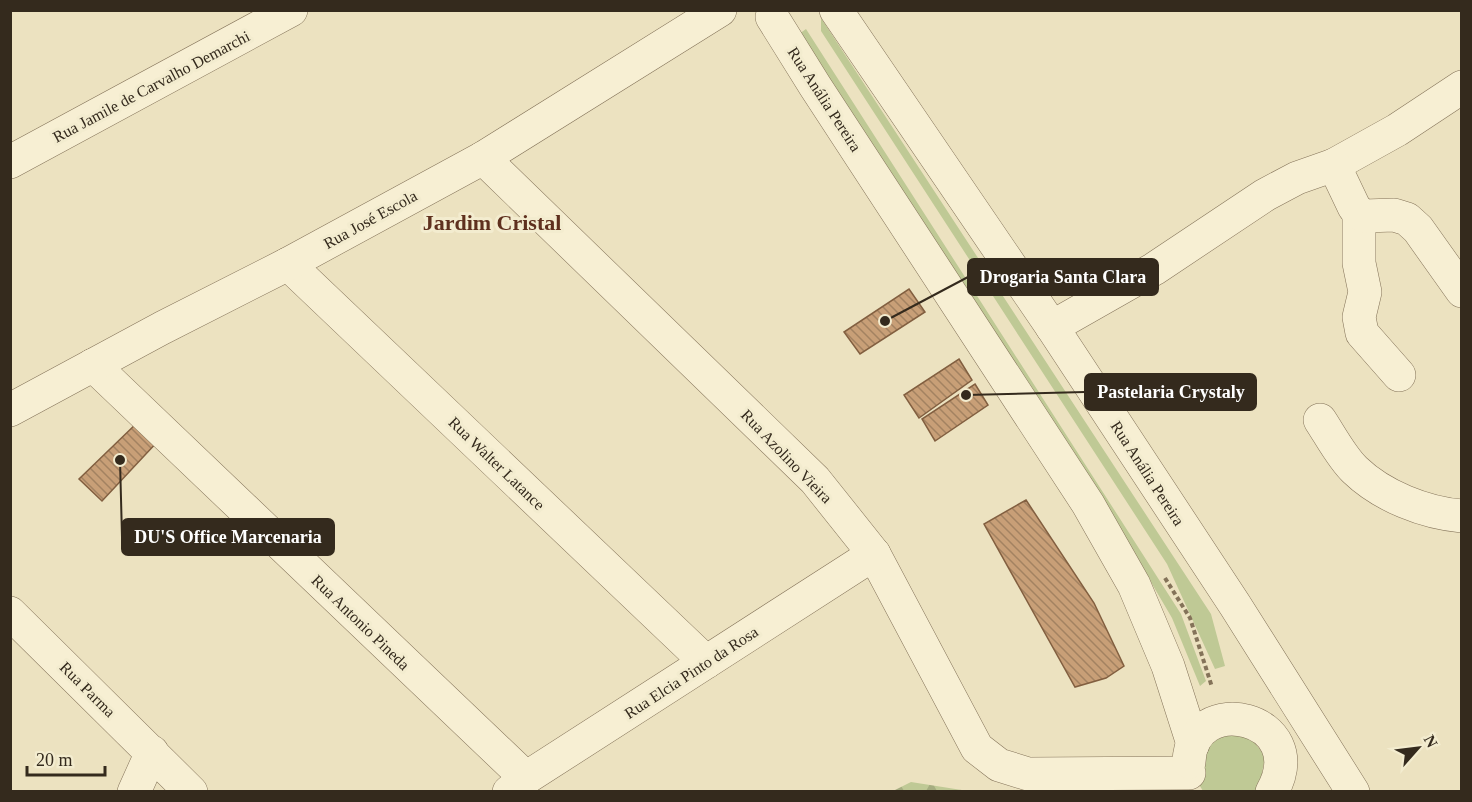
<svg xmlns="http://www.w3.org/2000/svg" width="1472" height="802" font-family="Georgia,serif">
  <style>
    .grass { fill: #bfc995 }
    .forest { fill: url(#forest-firs) }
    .building { fill: url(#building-back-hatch); stroke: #825f40; stroke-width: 1.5 }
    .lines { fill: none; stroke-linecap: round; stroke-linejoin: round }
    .minor-casing { stroke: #847359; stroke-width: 34 }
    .path { stroke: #847359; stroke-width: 4; stroke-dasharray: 4.5 3; stroke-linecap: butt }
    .minor { stroke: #f7efd3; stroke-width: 33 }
    .labels { text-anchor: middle; stroke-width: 6; stroke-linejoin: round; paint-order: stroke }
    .street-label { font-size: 16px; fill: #342a1d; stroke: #f3eccf }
    .district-label { font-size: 22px; font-weight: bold; fill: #5f301e; stroke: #f3eccf }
    .leader { fill: none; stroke: #342a1d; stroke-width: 2 }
    .callout-dot { fill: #342a1d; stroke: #f3eccf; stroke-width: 2 }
    .callout { fill: #342a1d; stroke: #342a1d; stroke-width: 2 }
    .callout-label { font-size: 18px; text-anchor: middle; font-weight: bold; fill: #fff }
  </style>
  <defs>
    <pattern id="forest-firs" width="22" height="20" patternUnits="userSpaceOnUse" patternTransform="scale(1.5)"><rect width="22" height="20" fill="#bfc995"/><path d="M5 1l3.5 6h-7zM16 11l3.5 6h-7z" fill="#a5ad80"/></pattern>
    <pattern id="building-back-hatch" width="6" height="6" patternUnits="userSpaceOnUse" patternTransform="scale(1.5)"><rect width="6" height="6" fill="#c89f77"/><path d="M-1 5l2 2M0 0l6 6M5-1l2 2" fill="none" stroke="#a38261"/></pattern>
  </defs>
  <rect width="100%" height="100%" fill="#ece2c0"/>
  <!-- grass -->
  <g class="grass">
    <path d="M821 18 1211 614 1225 666 1215 669 1167 564 821 31Z"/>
    <path d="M806 29 1181 614 1206 681 1200 686 1172 618 1108 509 799 34Z"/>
    <path d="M1216 734 1250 737 1265 756 1259 791H1203L1198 783 1195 760Z"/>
  </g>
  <!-- forest -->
  <path class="forest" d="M911 782 968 791H893Z"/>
  <!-- building -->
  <g class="building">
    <path d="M909 289 925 312 860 354 844 332Z"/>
    <path d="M959 359 972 380 919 418 904 395Z"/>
    <path d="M975 384 988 405 935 441 922 419Z"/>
    <path d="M140 420 159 440 102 501 79 479Z"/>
    <path d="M1026 500 1094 603 1124 666 1106 678 1075 687 984 524Z"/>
  </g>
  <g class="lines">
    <!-- minor casing -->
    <g class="minor-casing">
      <g id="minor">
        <path d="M836 10 1052 327 1235 605 1353 792"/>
        <path d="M772 17 815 86 1088 504 1134 585 1168 666 1193 744"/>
        <path d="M483 158 815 480 874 554 977 748 999 765 1028 774 1189 773"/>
        <path d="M10 162 291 10"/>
        <path d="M1334 165 1397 130 1462 87"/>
        <path d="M1359 213V263L1365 292 1359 317 1362 333 1399 375"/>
        <path d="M288 264 706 662"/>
        <path d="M1052 327 1154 269 1265 195 1297 178 1334 165 1354 207 1359 213 1365 216 1394 215 1407 219 1418 229 1462 291"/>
        <path d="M93 365 526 778"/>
        <path d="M10 410 162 328 288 264 483 158 720 10"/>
        <path d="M1320 420C1330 435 1342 458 1355 470 1382 496 1425 513 1462 516"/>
        <path d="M10 613 191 792"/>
        <path d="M1189 762C1191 689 1314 716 1272 792"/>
        <path d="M134 792 152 752"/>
        <path d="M509 792 526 778 874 554"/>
      </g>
    </g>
    <!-- path -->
    <path class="path" d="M1165 578 1190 618 1212 687"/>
    <!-- minor -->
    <use href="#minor" class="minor"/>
  </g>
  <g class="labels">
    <!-- street labels -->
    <g class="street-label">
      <text transform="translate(151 86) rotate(-28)" y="6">Rua Jamile de Carvalho Demarchi</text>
      <text transform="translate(825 99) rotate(57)" y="6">Rua Anália Pereira</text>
      <text transform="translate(370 219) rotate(-29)" y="6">Rua José Escola</text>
      <text transform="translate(787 456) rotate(46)" y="6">Rua Azolino Vieira</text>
      <text transform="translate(497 463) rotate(44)" y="6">Rua Walter Latance</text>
      <text transform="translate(1148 473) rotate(57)" y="6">Rua Anália Pereira</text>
      <text transform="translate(361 622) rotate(44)" y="6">Rua Antonio Pineda</text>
      <text transform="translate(691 672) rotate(-33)" y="6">Rua Elcia Pinto da Rosa</text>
      <text transform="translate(88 689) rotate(45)" y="6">Rua Parma</text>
    </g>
    <!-- district labels -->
    <g class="district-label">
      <text x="492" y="230">Jardim Cristal</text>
    </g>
  </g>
  <!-- callouts -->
  <path class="leader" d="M885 321L968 277M966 395L1085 392M120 460L122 537"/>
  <g class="callout-dot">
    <circle cx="885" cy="321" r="6"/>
    <circle cx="966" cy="395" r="6"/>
    <circle cx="120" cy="460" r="6"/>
  </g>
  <g class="callout">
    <rect x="968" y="259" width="190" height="36" rx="6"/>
    <rect x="1085" y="374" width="171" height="36" rx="6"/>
    <rect x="122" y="519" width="212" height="36" rx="6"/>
  </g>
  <g class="callout-label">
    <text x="1063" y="283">Drogaria Santa Clara</text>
    <text x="1171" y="398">Pastelaria Crystaly</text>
    <text x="228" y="543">DU'S Office Marcenaria</text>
  </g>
  <!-- border -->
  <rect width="1472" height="802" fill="none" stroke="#342a1d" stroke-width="24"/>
  <!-- north arrow -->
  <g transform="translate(1418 748) rotate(62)" stroke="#f3eccf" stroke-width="4.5" paint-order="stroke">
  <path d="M0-4.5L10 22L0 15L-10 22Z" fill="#342a1d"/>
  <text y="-9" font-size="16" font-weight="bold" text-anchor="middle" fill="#342a1d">N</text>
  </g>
  <!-- scale -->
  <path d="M27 766v9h78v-9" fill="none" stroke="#342a1d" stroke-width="3"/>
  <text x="36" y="766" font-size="18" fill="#342a1d" stroke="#f3eccf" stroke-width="4.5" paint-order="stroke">20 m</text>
</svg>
